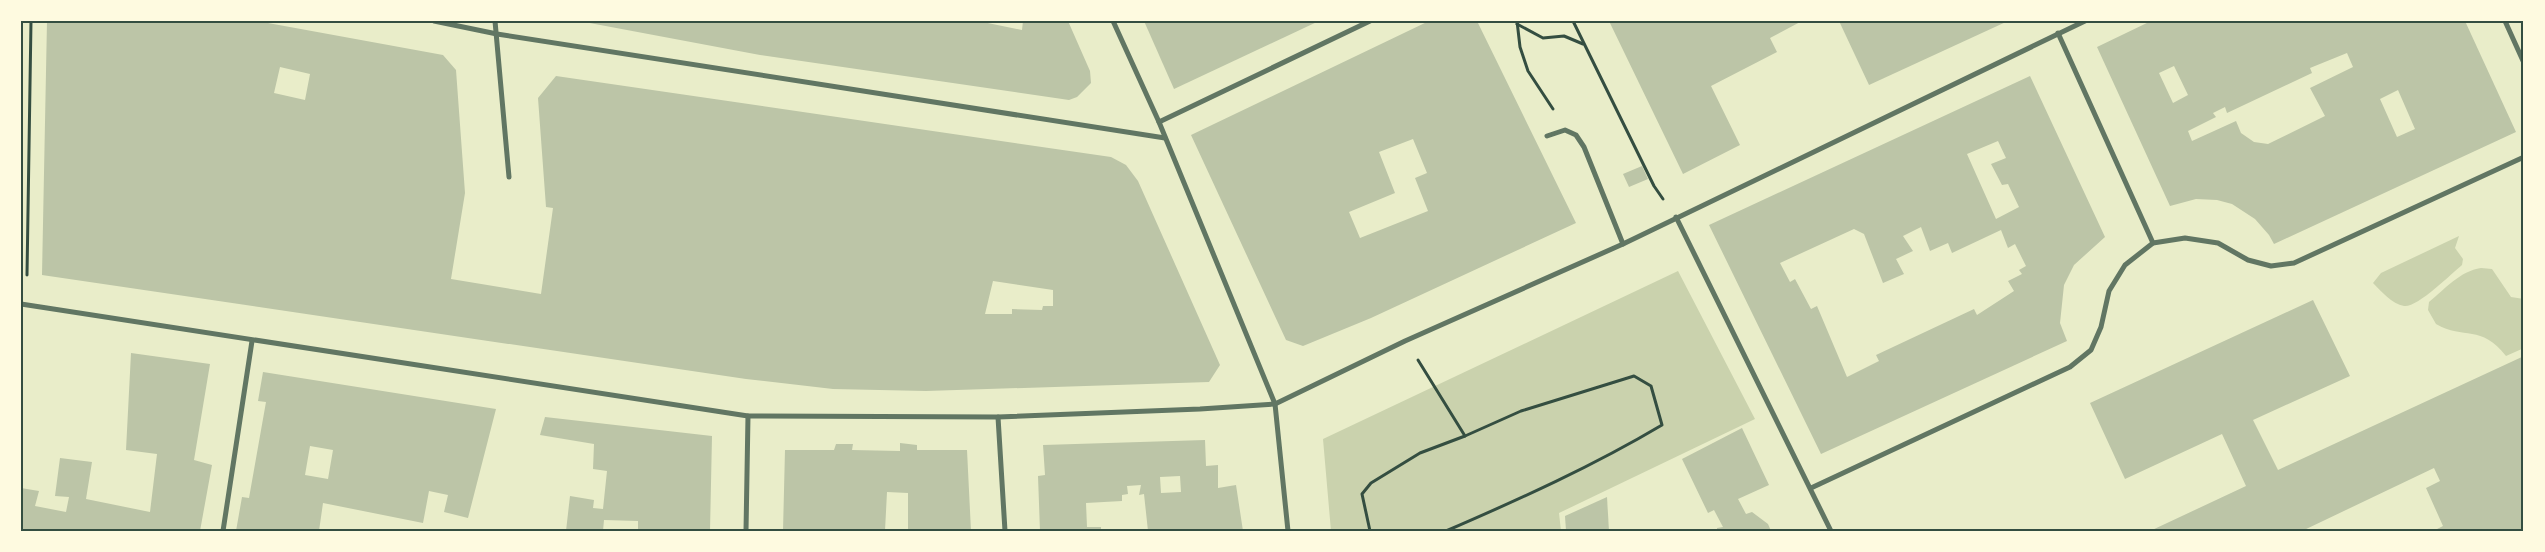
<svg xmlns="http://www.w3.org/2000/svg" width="2545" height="552" font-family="'Sofia Sans Condensed',sans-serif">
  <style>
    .green { fill: #cad2ad }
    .building { fill: #bcc5a7; fill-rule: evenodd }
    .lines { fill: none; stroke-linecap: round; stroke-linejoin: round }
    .path { stroke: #344e41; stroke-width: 3 }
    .minor { stroke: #617663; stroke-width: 5 }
    .neatline { fill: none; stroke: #344e41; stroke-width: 2 }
  </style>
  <rect width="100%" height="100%" fill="#e9edc9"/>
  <!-- green -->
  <g class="green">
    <path d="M2459 236 2455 248 2463 259 2462 265C2451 274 2417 308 2404 306 2392 304 2381 291 2373 283L2381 273Z"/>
    <path d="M2481 268 2492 269 2511 297 2524 299V348L2506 356C2481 324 2464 340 2436 324L2428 310 2429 302C2445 289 2460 271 2481 268Z"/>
    <path d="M1678 271 1755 419 1559 513 1561 531H1331L1323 439Z"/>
  </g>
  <!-- building -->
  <g class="building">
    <path d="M47 21H257L443 55 456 70 465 193 451 279 541 294 553 208 546 207 538 98 556 76 1111 157 1126 165 1138 181 1220 365 1209 382 926 391 833 389 746 379 42 275ZM280 67 310 74 305 100 274 93ZM993 281 1053 290V306H1043L1042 310 1012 309V314H985Z"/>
    <path d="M579 21H978L1022 30 1023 21H1068L1090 71 1091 83 1077 97 1069 100 760 55Z"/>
    <path d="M1144 21H1319L1174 89Z"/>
    <path d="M1429 21H1477L1576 223 1371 318 1303 346 1286 340 1191 135ZM1413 139 1427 173 1415 178 1428 211 1360 238 1349 212 1395 193 1379 152Z"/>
    <path d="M1609 21H1802L1770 38 1777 52 1711 86 1740 145 1683 174Z"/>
    <path d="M1839 21H2008L1869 85Z"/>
    <path d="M2151 21H2465L2516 132 2274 244 2269 235 2255 219 2232 204 2217 200 2196 199 2170 206 2097 47ZM2347 53 2353 67 2310 88 2325 116 2268 144 2254 142 2241 133 2236 121 2192 141 2188 131 2216 117 2213 113 2225 107 2227 113 2312 73 2310 68ZM2174 66 2188 95 2173 103 2159 73ZM2398 90 2415 129 2397 137 2380 99Z"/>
    <path d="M2030 76 2105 237 2074 265 2064 285 2060 323 2067 341 1821 454 1709 225ZM1998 141 2006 158 1991 164 2002 185 2008 184 2019 207 1996 219 1967 154ZM1921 227 1930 251 1948 243 1952 253 2001 230 2008 248 2015 244 2026 266 2019 270 2022 274 2008 281 2014 291 1977 315 1974 309 1876 355 1879 361 1847 377 1817 306 1811 309 1795 279 1790 282 1780 263 1854 229 1864 234 1883 283 1904 274 1896 259 1913 251 1903 236Z"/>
    <path d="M1642 166 1648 179 1629 187 1623 174Z"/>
    <path d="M2313 300 2350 376 2253 420 2278 470 2524 356V531H2433L2443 526 2426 488 2440 481 2434 468 2302 531H2150L2246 486 2222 434 2125 479 2090 403Z"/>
    <path d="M131 353 210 364 194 460 212 465 200 531H21V488L39 491 35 506 66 512 69 497 55 496 60 458 92 462 86 499 150 512 157 454 126 450Z"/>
    <path d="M263 372 496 409 468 518 444 512 448 495 429 491 423 523 323 503 319 531H236L242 497 249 498 266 402 258 401ZM310 446 333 450 328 479 305 475Z"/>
    <path d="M545 417 712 436 710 531H638V521L604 520 603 531H566L570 496 594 500 593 508 603 509 607 471 593 469 594 444 540 435Z"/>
    <path d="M1742 428 1769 485 1738 499 1746 514 1752 512 1768 524 1771 531H1717V528L1723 527 1714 510 1708 513 1682 459Z"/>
    <path d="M1205 440 1206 466 1218 465V488L1236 485 1243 531H1148L1144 494 1139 495 1141 485 1127 486 1128 494 1122 495V501L1086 503 1087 527H1101V531H1040L1038 476 1045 475 1043 445ZM1180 476 1181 492 1161 493 1160 477Z"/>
    <path d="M900 443 917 445V450H967L971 531H908V493L887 492 885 531H783L785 450H834L836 444H853L852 450 900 451Z"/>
    <path d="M1607 497 1609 531H1566L1565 516Z"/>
  </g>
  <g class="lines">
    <!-- path -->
    <g class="path">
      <path d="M1517 21 1520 47 1528 71 1553 109"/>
      <path d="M1573 21 1654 186 1663 199"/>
      <path d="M1517 24 1543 38 1564 36 1583 44"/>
      <path d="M27 275 31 21"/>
      <path d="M1418 360 1465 436"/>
      <path d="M1370 531 1362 494 1371 483 1420 453 1465 436 1521 411 1634 376 1651 386 1662 425C1593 466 1520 499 1446 531"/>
    </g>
    <!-- minor -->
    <g class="minor">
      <path d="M434 21 497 34 1165 138"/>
      <path d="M495 21 509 177"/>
      <path d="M1113 21 1159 122 1275 404 1288 531"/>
      <path d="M2505 21 2524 63"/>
      <path d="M2058 33 2153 243"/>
      <path d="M1159 122 1370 21"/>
      <path d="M1547 136 1565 130 1576 135 1584 147 1623 244"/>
      <path d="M1676 217 1831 531"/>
      <path d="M21 304 748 416 998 417 1200 409 1275 404 1405 341 1623 244 2085 21"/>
      <path d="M998 417 1005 531"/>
      <path d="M1811 488 2070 367 2091 350 2101 327 2109 291 2125 265 2153 243 2185 238 2218 243 2248 260 2271 266 2294 263 2524 157"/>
      <path d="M223 531 252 341"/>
      <path d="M746 531 748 416"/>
    </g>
  </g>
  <!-- border -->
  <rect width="2545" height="552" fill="none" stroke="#fefae0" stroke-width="45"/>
  <rect x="22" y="22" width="2500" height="508" class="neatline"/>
</svg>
